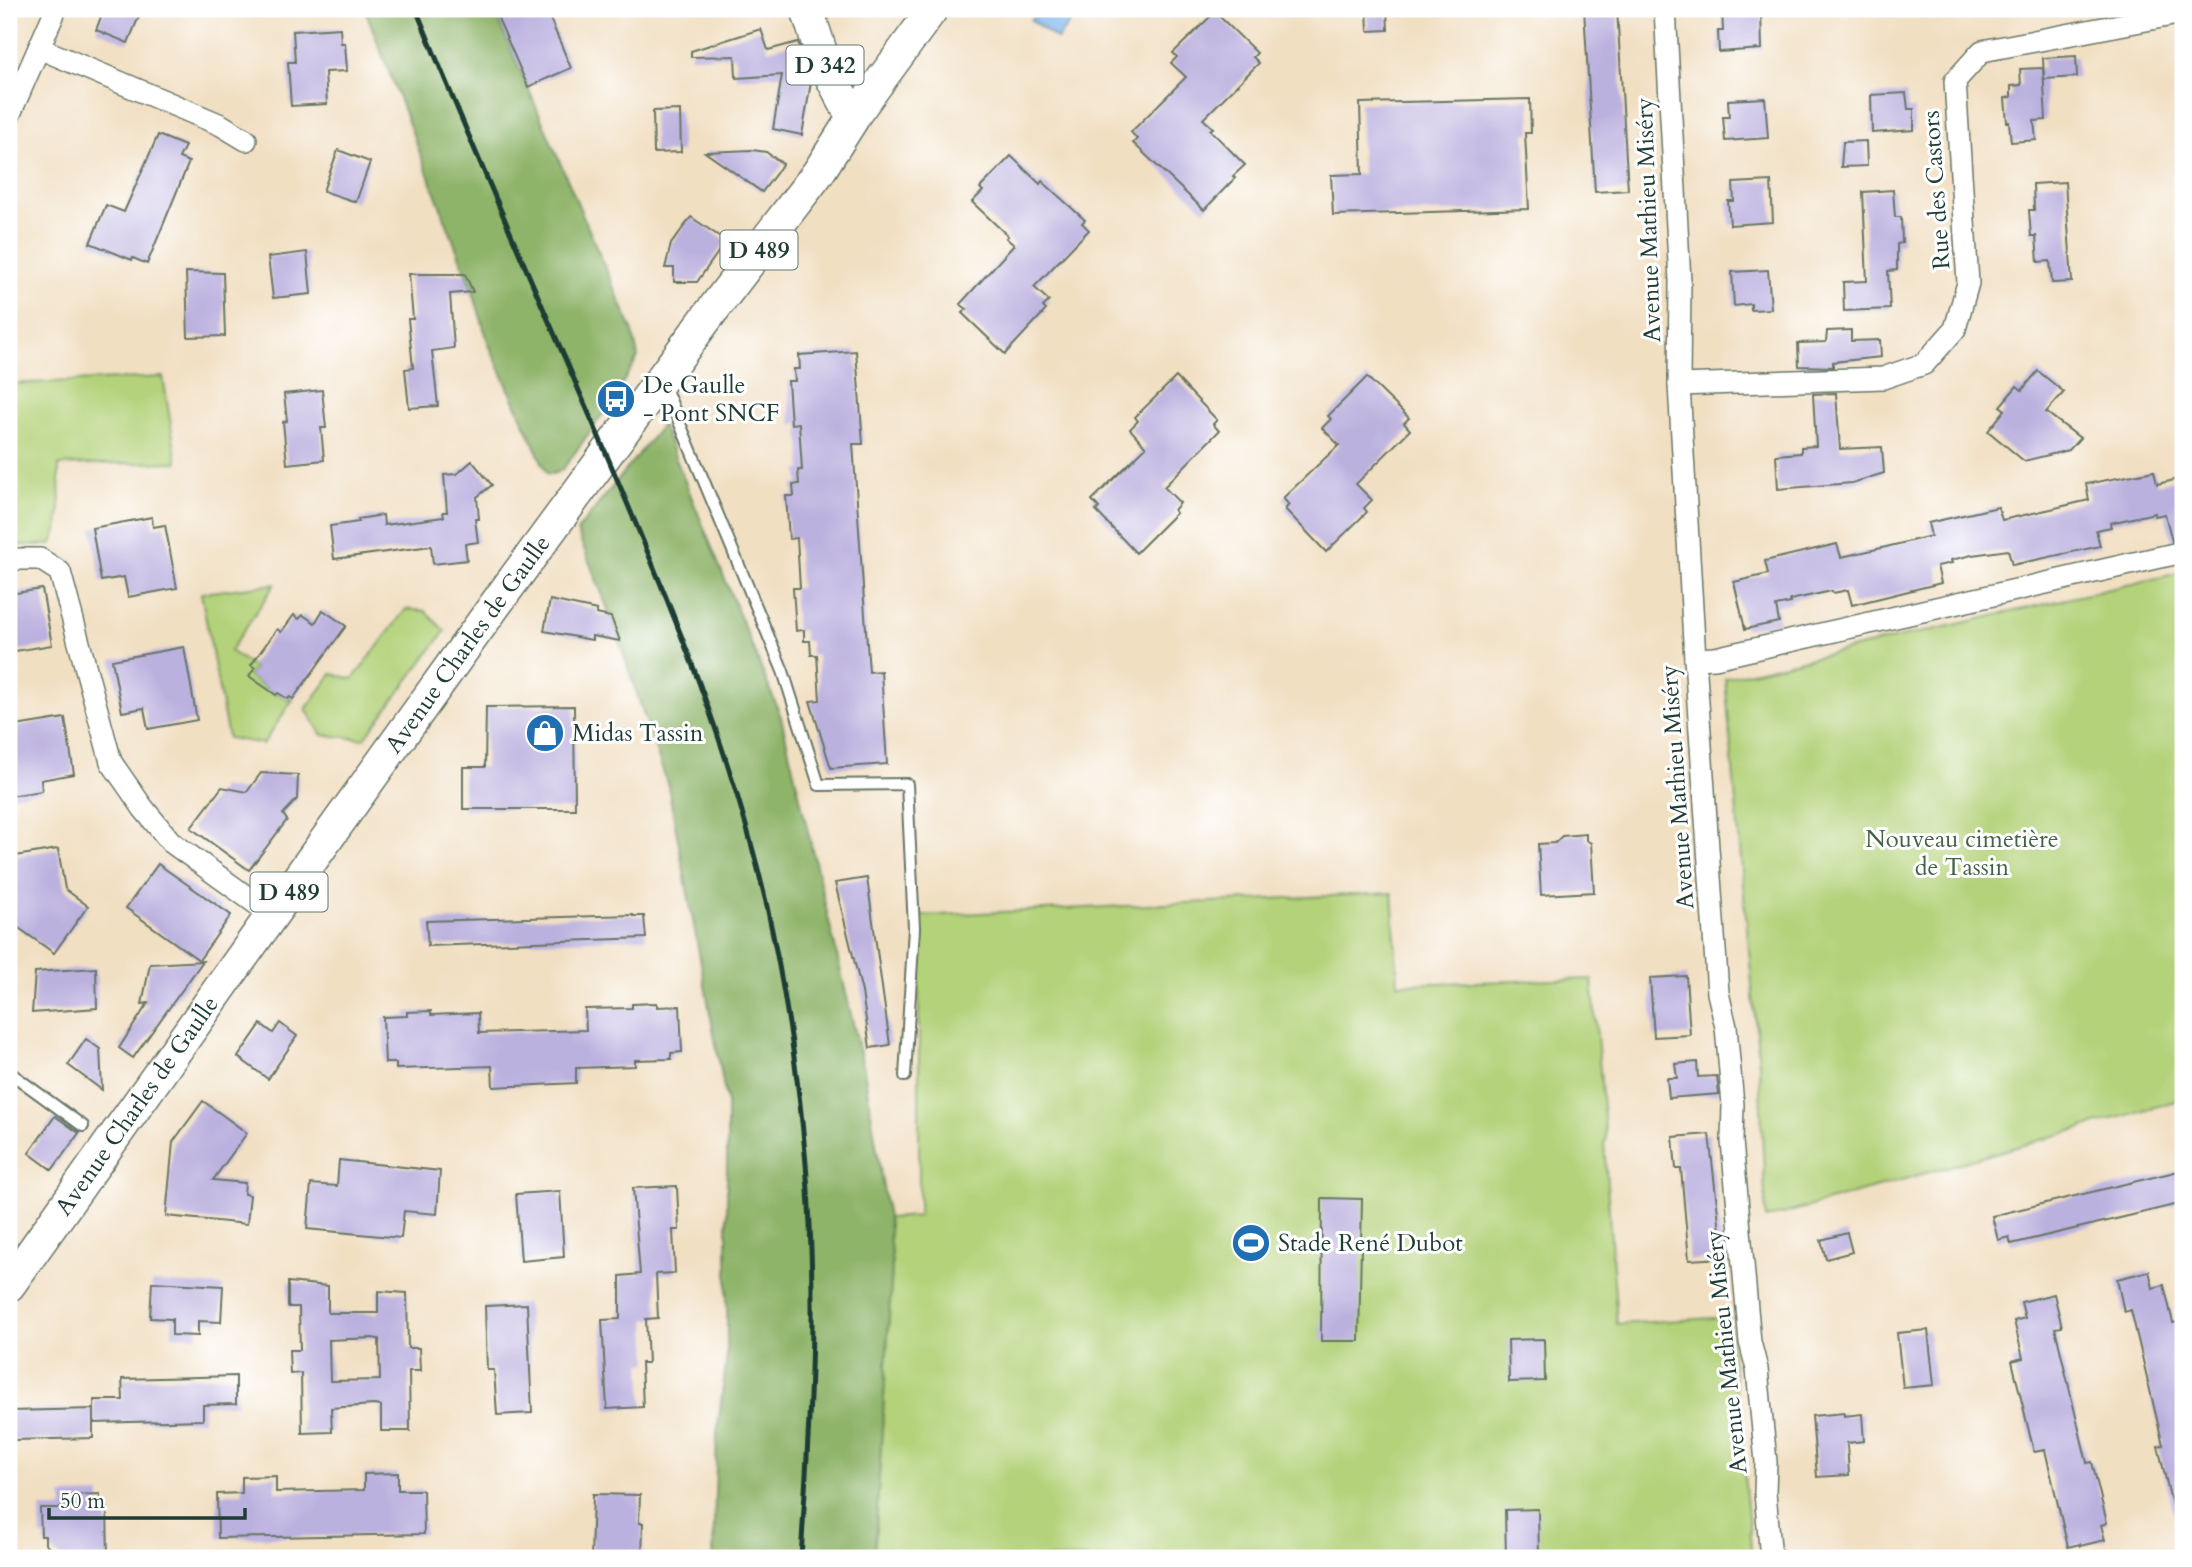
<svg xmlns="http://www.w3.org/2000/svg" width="2192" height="1567" font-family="Cardo,serif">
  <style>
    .green { fill: #b3d279; stroke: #698856; stroke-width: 2 }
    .forest { fill: #8eb469; stroke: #56784e; stroke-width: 2 }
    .water { fill: #7ab4ea; stroke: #4c788f; stroke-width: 2 }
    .building { fill: #bbb1df; fill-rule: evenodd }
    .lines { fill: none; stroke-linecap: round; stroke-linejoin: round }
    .service-casing { stroke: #687666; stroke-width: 14 }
    .minor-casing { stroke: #687666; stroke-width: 24 }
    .secondary-casing { stroke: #687666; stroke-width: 33 }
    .primary-casing { stroke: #687666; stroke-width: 35 }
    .service { stroke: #fff; stroke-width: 10 }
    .minor { stroke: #fff; stroke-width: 21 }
    .secondary { stroke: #fff; stroke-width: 30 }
    .primary { stroke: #fff; stroke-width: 32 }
    .rail { stroke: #1f3d34; stroke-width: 5 }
    .labels { text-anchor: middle; stroke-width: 6; stroke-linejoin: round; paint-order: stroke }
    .shield { fill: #fff; stroke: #627771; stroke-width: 2 }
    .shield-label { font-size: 23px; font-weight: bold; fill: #1f3d34 }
    .street-label { font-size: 24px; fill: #1f3d34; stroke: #fff }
    .poi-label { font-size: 24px; fill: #1f3d34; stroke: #fff; text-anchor: start }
    .park-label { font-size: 24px; fill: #446245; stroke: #fff }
  </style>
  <rect width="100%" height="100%" fill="#fff"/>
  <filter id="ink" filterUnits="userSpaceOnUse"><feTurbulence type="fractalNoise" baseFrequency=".0143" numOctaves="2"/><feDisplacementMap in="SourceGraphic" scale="14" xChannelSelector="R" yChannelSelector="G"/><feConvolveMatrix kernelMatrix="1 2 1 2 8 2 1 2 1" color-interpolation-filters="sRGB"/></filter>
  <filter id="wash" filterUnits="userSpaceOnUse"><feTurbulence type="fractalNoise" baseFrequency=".00686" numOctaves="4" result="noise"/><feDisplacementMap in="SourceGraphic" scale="28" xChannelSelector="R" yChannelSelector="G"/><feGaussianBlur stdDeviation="1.57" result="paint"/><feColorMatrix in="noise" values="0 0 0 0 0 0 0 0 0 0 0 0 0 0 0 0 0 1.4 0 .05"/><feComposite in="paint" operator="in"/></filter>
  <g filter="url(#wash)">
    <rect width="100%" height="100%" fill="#f1dfc2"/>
    <!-- green -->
    <g class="green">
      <path d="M163 377 177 462 59 465C58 492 65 521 51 545H9V384Z"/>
      <path d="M2183 572V1099L1766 1219 1759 1064 1725 678Z"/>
      <path d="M275 584 230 651 255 668 249 676 276 695 278 693 288 699 290 697 293 699 263 744 228 738 201 593Z"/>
      <path d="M406 609 425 611 445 631 364 739 322 735 306 709 332 674 353 679Z"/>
      <path d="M1392 893 1398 984 1592 979 1606 1141 1604 1142 1617 1324 1729 1317 1752 1558H874L892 1269 888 1218 919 1216V916Z"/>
    </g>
    <!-- forest -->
    <g class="forest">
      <path d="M365 9H494L633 332 638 357 608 407 563 469C558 473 554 474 548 474L546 471 489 345 473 292Z"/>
      <path d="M662 425 781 717 864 1070 888 1218 892 1269 874 1558H713L717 1435 727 1356V1104L668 786 611 617 577 531Z"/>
    </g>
    <!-- water -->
    <path class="water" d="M1040 9H1080L1057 39 1031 20Z"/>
    <g id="blocks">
      <!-- building -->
      <g class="building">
        <path d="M104 9H142L128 43 96 30Z"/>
        <path d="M494 9H546L571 68 528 87Z"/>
        <path d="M1367 9H1387L1388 30 1368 31Z"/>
        <path d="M1584 9H1617L1628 190 1595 192Z"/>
        <path d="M1761 10 1762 49 1719 52 1718 31H1723L1722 11Z"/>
        <path d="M1215 12 1257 53 1253 57 1259 63 1203 119 1213 128 1210 130 1245 165 1233 176 1235 178 1204 210 1133 143 1137 139 1131 132 1186 77 1171 63 1177 57 1173 53Z"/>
        <path d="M340 28 341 43H345L347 71 325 72 327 104 291 106 288 62H295L293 31Z"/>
        <path d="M761 29 768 50 798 42 811 82 802 135 773 129 782 75 736 78 735 56 691 57V51Z"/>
        <path d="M2076 56 2077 77 2044 79 2043 58Z"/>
        <path d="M2043 68 2046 120 2034 121 2036 140 2011 142 2009 122H2007L2005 98 2011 97V86L2021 85 2020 69Z"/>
        <path d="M1906 93 1908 109H1914V130L1872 133 1871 95Z"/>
        <path d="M1765 98 1768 138 1725 141 1723 117H1729L1728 100Z"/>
        <path d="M1530 99 1531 133H1525L1529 209 1333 215 1331 175 1362 174 1360 103Z"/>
        <path d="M680 110 681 152 654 153 653 111Z"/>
        <path d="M158 135 185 146 179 158 189 162 147 264 133 258 132 260 90 243 106 205 124 212Z"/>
        <path d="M1866 141 1867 166 1841 167 1843 142Z"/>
        <path d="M338 150 370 162 356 202 323 191Z"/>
        <path d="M752 150 766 152 783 164 762 192 705 152Z"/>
        <path d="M1011 156 1040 184 1042 181 1085 220 1082 223 1089 230 1034 287 1049 301 1043 307 1046 310 1005 354 962 313 967 309 960 304 1014 245 1006 238 1008 236 972 202 983 191 980 188Z"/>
        <path d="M1771 181 1773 222 1730 225 1728 201H1734L1733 183Z"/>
        <path d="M2065 182 2072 282 2052 283 2050 261 2038 262 2036 236H2031L2029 210H2034L2033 184Z"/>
        <path d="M1893 190 1895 217H1901L1902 243 1897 244V270L1888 271 1890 309 1844 311 1843 282 1867 281 1863 192Z"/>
        <path d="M691 217 726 241 697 282H674V268H665L671 244Z"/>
        <path d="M307 252 311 294 273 298 268 257Z"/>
        <path d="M1768 270 1771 309 1751 310V304L1734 306 1732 272Z"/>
        <path d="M186 272 223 273 225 336 188 337Z"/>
        <path d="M409 274H465L473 292 450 294 454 348 432 351 438 406 409 408 405 369 413 368 408 319H413Z"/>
        <path d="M1851 330V341L1880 340 1881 357 1833 362V367L1799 366 1798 343 1826 342 1827 331Z"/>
        <path d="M856 351 863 444H853L869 672 881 671 887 764 831 768 810 701 820 700 817 655H811L810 641H804V630L796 631 793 588H800L797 538 789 539 786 496H794L793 485 799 484 798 470H802L799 423 791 424 788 381H795L794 369H800L799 355Z"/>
        <path d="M2038 371 2064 392 2046 412 2080 438 2069 450 2024 461 1988 431 2005 410 2000 406 2017 386 2022 390Z"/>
        <path d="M1176 377 1217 420 1213 424 1219 431 1164 487 1180 503 1174 510 1176 513 1136 553 1096 511 1099 508 1092 500 1146 447 1130 429 1138 421 1135 417Z"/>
        <path d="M1367 377 1409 418 1404 423 1410 430 1356 484 1372 500 1364 508 1367 512 1326 552 1285 509 1289 505 1283 498 1339 445 1322 428 1331 419 1328 416Z"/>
        <path d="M322 390 326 428H321L324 460 287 464 283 422 287 421 284 394Z"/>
        <path d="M1836 393 1840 449 1882 447 1884 473 1852 483 1778 489 1776 455 1801 453V447L1816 446 1813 394Z"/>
        <path d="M472 461 492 485 477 497 479 519H475L478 542 465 544 467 560 433 564 431 546 334 559 330 526 359 522 358 519 383 515 384 525 444 517 443 512H447L444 475 457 474Z"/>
        <path d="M2154 471 2157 484 2183 478V539L2172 541 2165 514 2155 516V513L2110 523 2111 527 2096 530 2100 546 2012 565 2008 550 1972 555 1951 560 1952 563 1937 566 1941 583 1852 605 1848 590 1833 593 1832 591 1790 600 1791 603 1776 606 1779 622 1745 629 1734 582 1768 574 1765 561 1837 544 1841 557 1886 547 1931 536 1928 523 1998 507 2002 520 2051 509 2089 500 2086 484Z"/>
        <path d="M152 517 153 527 165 525 177 588 128 597 124 577 101 581 92 528Z"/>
        <path d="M42 589 52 645 9 652V594Z"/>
        <path d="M550 600 597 610 596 614 611 617 620 641 592 636V640L544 631Z"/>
        <path d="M323 610 346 626 293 699 290 697 288 699 278 693 276 695 249 676 255 668 251 665 277 629 281 632 294 615 299 619 303 615 315 623Z"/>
        <path d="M184 647 197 720 148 729 144 708 122 712 112 660Z"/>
        <path d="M574 706 575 809H463V767H485L486 707Z"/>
        <path d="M65 718 74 774 41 780 42 791 9 796V727Z"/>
        <path d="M261 773 298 775 297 799 283 814 287 820 249 870 191 828 222 787 247 792Z"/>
        <path d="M1586 834V840L1591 843 1594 892 1541 895 1538 844 1555 843 1562 836Z"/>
        <path d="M58 849 65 889 88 906 54 953 9 921V857Z"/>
        <path d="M158 864 231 915 199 960 126 908Z"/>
        <path d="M867 878 890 1045 870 1048 862 992 835 883Z"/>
        <path d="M633 915V916H644L646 938 428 946 426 921Z"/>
        <path d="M203 961 133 1058 119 1048 148 1003 142 1004 150 964Z"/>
        <path d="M96 968 97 1008 32 1013 35 972Z"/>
        <path d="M1686 976 1690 1035 1654 1037 1650 978Z"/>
        <path d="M657 1003V1007L680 1006 682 1052 671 1053V1059L635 1060V1066L576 1068V1083L493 1087 492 1066 396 1069V1063H385L383 1017 407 1016V1012L431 1011V1015L478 1013 479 1033 586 1030 585 1009 632 1008V1004Z"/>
        <path d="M280 1023 297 1036 268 1079 238 1057 261 1024 273 1033Z"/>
        <path d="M86 1039 100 1049 102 1090 68 1065Z"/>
        <path d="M1697 1062 1698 1077 1717 1076 1719 1094 1669 1098 1667 1078H1677L1675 1064Z"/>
        <path d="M203 1101 247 1133 213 1180 245 1183 244 1194 250 1195 247 1224 166 1216 173 1142Z"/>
        <path d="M55 1116 79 1133 52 1170 29 1153Z"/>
        <path d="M1709 1134 1723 1258 1689 1260 1681 1169H1676L1673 1137Z"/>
        <path d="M339 1160 440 1171 437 1214 404 1211 401 1238 307 1229 311 1184 337 1186Z"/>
        <path d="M2183 1170V1203L2011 1244 2009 1237 1998 1240 1992 1216Z"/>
        <path d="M677 1186 679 1230H673L675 1273 656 1274 658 1318 646 1319 648 1363H641L643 1407 607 1409 602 1320 620 1319V1276L640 1274 633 1188Z"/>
        <path d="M560 1191 564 1257 521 1261 516 1194Z"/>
        <path d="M1322 1198 1362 1199 1359 1341H1321Z"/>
        <path d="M1847 1233 1852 1252 1826 1259 1821 1240Z"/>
        <path d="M2149 1271 2153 1288 2164 1285 2173 1323 2183 1320V1517L2175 1518 2158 1446 2163 1445 2131 1310 2124 1312 2117 1279Z"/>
        <path d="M152 1282 223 1286 221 1322 198 1321V1336L172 1335V1319L150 1318Z"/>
        <path d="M288 1282 328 1286V1313H378V1291L407 1293 408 1348H419L420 1371H409L410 1431H381V1406L373 1405 331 1408 332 1432 302 1433 301 1373 290 1374 289 1350H300L299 1307H288ZM372 1338 379 1339 380 1380 330 1381 329 1340Z"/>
        <path d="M2054 1294 2062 1327 2055 1328 2087 1463 2092 1462 2107 1523 2101 1525 2105 1540 2080 1546V1544L2068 1547 2045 1450 2034 1452 2012 1361 2023 1358 2014 1321 2025 1318 2021 1302Z"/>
        <path d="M527 1304 532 1413 497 1415 494 1370H487L485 1306Z"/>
        <path d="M1928 1330 1934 1385 1903 1388 1897 1333Z"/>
        <path d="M1544 1339 1545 1381 1509 1382 1508 1340Z"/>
        <path d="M236 1376V1404L203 1405V1420L94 1423V1400H123L122 1379Z"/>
        <path d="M93 1409V1438L13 1440 12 1437H9V1411Z"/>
        <path d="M1844 1413V1416L1862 1414 1864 1441 1847 1443 1849 1475 1817 1477 1812 1416Z"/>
        <path d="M398 1473V1490H423L424 1534 218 1538 217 1494 242 1493V1477L276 1476V1492L364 1490V1474Z"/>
        <path d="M100 1494V1508H107L108 1558H60L45 1544V1536H41L40 1508H63L62 1495Z"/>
        <path d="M593 1494 640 1495 639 1523H643L642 1558H591Z"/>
        <path d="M1538 1509 1539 1558H1506L1505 1510Z"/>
      </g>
    </g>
  </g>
  <g filter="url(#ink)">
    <use href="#blocks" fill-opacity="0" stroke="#687666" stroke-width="2"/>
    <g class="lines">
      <!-- service casing -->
      <g class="service-casing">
        <g id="service">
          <path d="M663 383 783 671 819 785 907 784 914 928 905 1076"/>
          <path d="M9 1072 83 1126"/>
        </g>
      </g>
      <!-- minor casing -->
      <g class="minor-casing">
        <g id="minor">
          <path d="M1665 9 1680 281 1679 385 1695 659 1718 993 1726 1027 1733 1105 1732 1141 1750 1342 1757 1369 1766 1462 1765 1493 1771 1558"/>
          <path d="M39 48 221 125 246 140"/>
          <path d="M9 116 56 9"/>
          <path d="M1679 385 1883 378 1924 364 1955 329 1968 283 1955 81 1982 51 2183 13"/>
          <path d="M9 559H40L60 572 111 762 143 808 171 842 272 915"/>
          <path d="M1695 659 1715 658 2183 552"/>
        </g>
      </g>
      <!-- secondary casing -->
      <g class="secondary-casing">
        <path id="secondary" d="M853 118 933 9"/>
      </g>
      <!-- primary casing -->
      <g class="primary-casing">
        <g id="primary">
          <path id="s1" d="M9 1285 272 915 495 605 705 320 818 173 853 118 825 65 807 9"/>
        </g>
      </g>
      <!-- service -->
      <use href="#service" class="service"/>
      <!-- minor -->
      <use href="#minor" class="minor"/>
      <!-- secondary -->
      <use href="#secondary" class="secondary"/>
      <!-- primary -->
      <use href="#primary" class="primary"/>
      <!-- rail -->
      <path class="rail" d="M416 9C478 162 546 313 611 465 672 608 731 751 766 902 791 1016 807 1132 811 1249 815 1352 807 1455 801 1558"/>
    </g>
  </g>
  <!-- icons -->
  <defs>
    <g id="bus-disc" transform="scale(2.0125)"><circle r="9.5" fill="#1f6fb2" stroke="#fff"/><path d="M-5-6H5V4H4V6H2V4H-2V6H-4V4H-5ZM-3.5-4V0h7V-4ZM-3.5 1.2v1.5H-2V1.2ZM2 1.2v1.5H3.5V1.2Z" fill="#fff"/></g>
    <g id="shop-disc" transform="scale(2.0125)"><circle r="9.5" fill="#1f6fb2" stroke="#fff"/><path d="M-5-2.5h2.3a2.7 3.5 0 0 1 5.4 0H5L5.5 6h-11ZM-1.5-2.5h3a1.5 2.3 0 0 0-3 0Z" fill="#fff"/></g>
    <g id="stadium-disc" transform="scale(2.0125)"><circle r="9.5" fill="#1f6fb2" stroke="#fff"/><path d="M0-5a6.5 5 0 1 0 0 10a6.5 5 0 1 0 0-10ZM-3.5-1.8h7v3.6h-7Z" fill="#fff"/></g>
  </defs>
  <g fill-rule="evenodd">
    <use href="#bus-disc" x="616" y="399"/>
    <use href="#shop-disc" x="545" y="733"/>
    <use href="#stadium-disc" x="1251" y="1243"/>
  </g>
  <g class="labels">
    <!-- shield labels -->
    <g class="shield">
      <rect x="786.5" y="45.5" width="77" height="39" rx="5"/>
      <rect x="720.5" y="230.5" width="77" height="39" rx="5"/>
      <rect x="250.5" y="872.5" width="77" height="39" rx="5"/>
    </g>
    <g class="shield-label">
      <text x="825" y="73">D 342</text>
      <text x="759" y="258">D 489</text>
      <text x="289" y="900">D 489</text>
    </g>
    <!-- street labels -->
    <g class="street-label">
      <text transform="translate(1936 190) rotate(-94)" y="8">Rue des Castors</text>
      <text transform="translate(1648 220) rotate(-92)" y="8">Avenue Mathieu Miséry</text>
      <text dy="8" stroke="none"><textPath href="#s1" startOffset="788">Avenue Charles de Gaulle</textPath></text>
      <text transform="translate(1677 787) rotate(-94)" y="8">Avenue Mathieu Miséry</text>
      <text dy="8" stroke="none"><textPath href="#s1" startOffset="220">Avenue Charles de Gaulle</textPath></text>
      <text transform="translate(1726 1352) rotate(-96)" y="8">Avenue Mathieu Miséry</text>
    </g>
    <!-- poi labels -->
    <g class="poi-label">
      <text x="643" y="393">De Gaulle<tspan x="643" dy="28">- Pont SNCF</tspan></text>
      <text x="572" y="741">Midas Tassin</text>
      <text x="1278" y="1251">Stade René Dubot</text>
    </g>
    <!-- park labels -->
    <g class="park-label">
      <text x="1962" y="847">Nouveau cimetière<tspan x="1962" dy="28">de Tassin</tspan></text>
    </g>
  </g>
  <!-- margin -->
  <rect width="2192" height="1567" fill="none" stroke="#fff" stroke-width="35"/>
  <!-- scale -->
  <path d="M49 1508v10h196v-10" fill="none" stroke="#1f3d34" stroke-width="3.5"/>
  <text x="60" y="1508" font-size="21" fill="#1f3d34" stroke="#ffffff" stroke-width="5" paint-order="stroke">50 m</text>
</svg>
